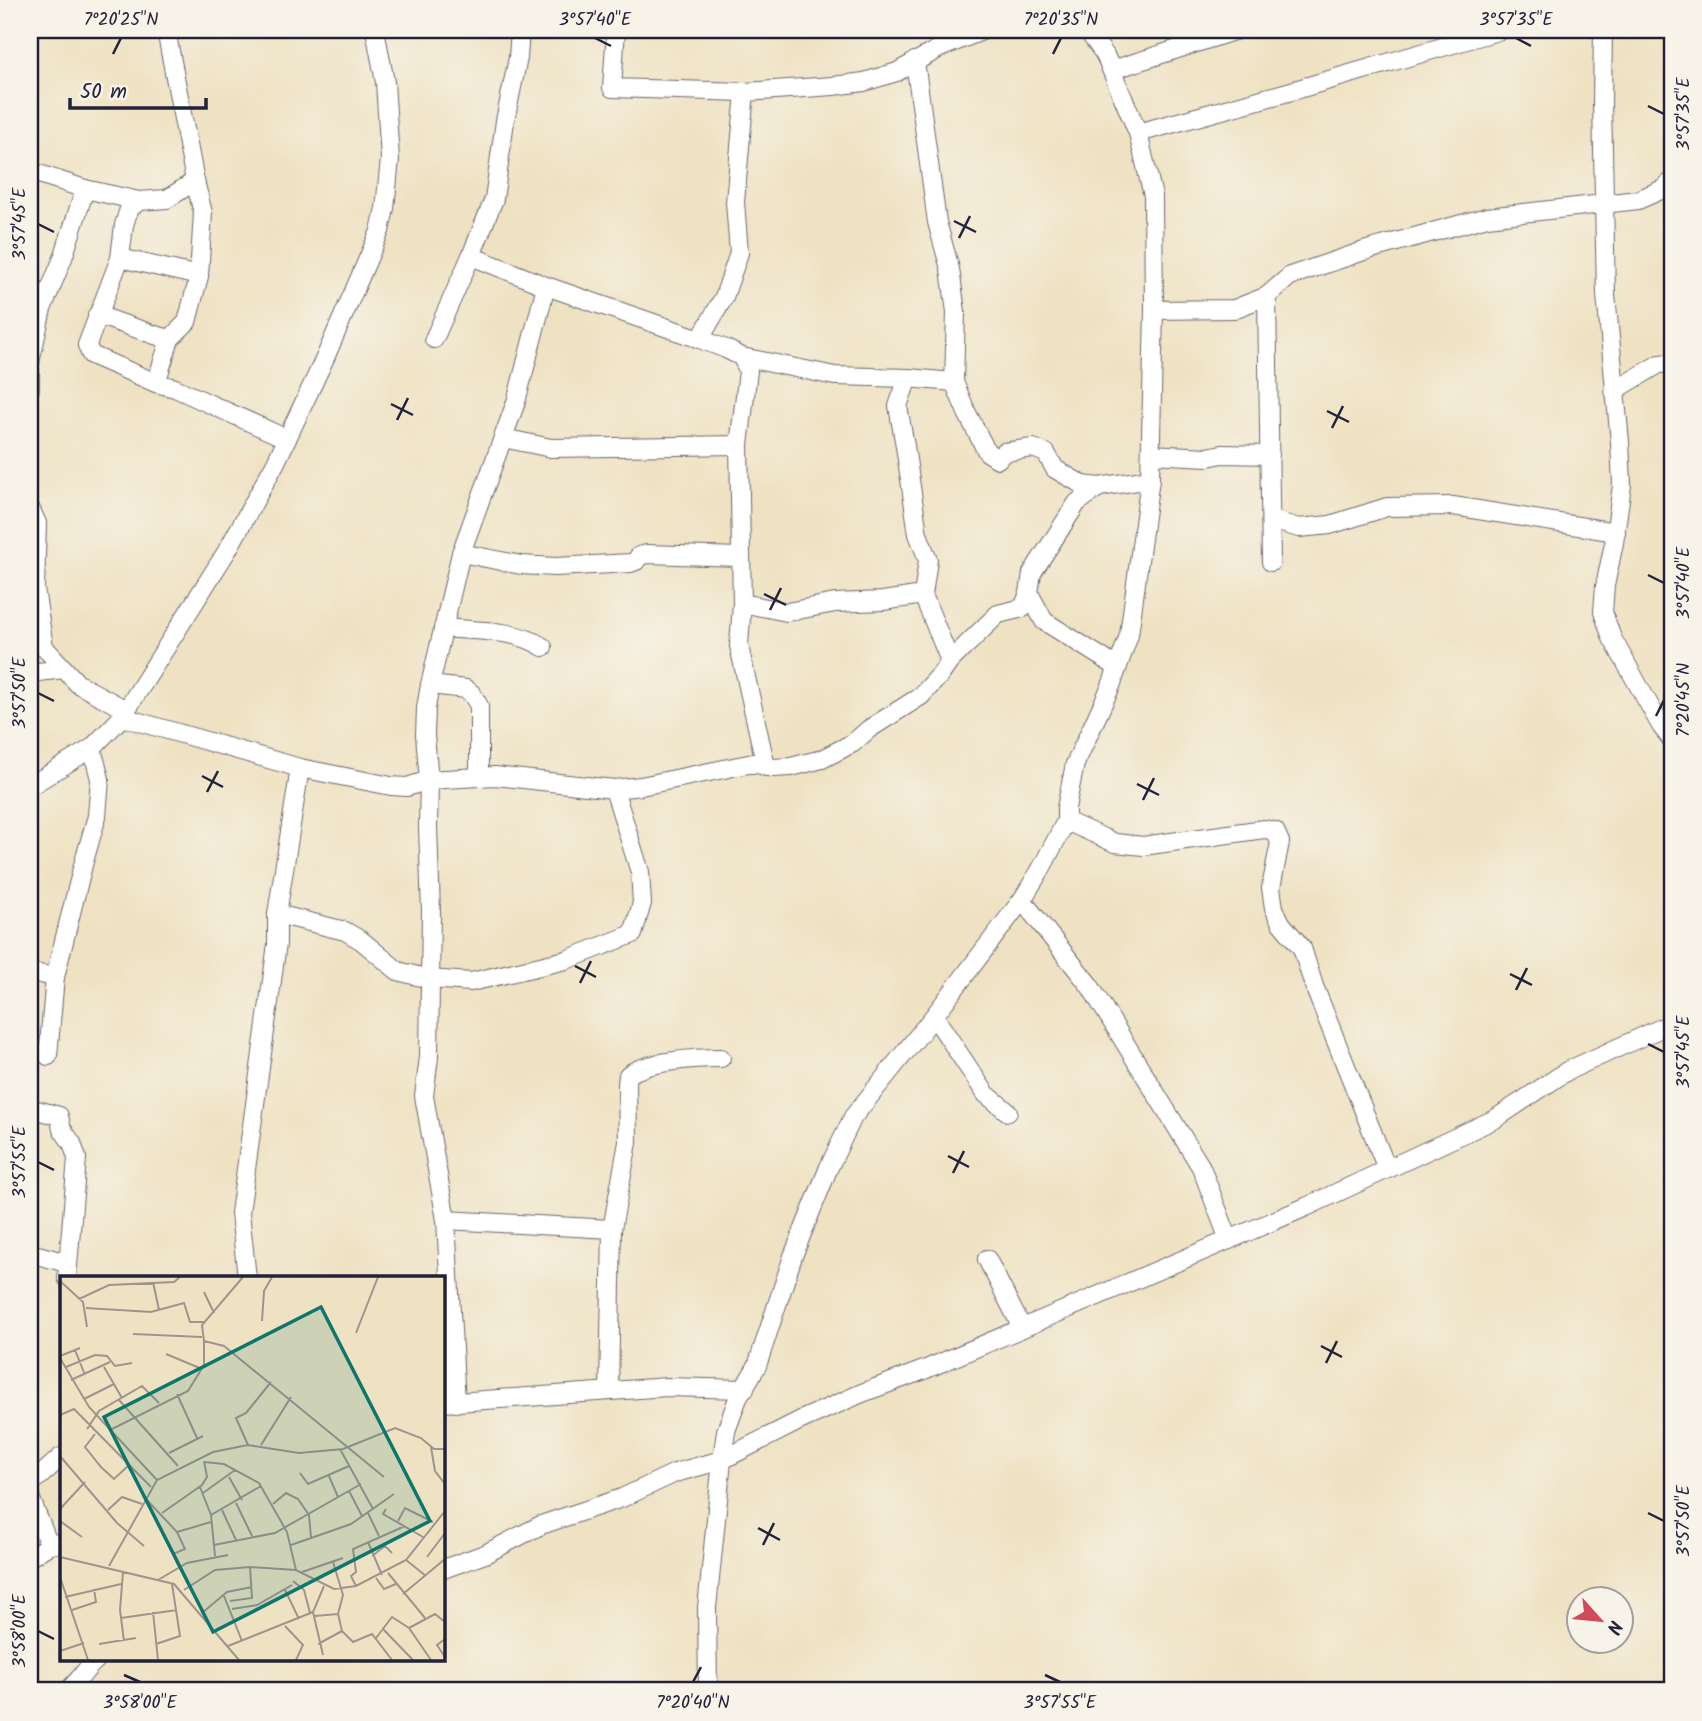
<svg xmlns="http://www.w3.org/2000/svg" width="1702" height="1721" font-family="Kalam,sans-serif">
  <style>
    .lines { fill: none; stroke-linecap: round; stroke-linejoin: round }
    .street-casing { stroke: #6a656b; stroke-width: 20 }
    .street { stroke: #fff; stroke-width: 18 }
    .ticks { fill: none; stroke: #22223b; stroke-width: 2.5 }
    .inset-road { fill: none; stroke: #9d958d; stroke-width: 2 }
    .view { fill: #0f766e; fill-opacity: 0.15; stroke: #0f766e; stroke-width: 3.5 }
    .inset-edge { fill: none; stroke: #22223b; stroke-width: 3.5 }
    .neatline { fill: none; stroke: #22223b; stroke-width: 2.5 }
    .ticks-label { font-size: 18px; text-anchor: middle; fill: #22223b }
  </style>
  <rect width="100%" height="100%" fill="#f7f3e8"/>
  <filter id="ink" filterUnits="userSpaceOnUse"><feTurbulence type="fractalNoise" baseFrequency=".0143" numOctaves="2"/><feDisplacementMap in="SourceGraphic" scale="14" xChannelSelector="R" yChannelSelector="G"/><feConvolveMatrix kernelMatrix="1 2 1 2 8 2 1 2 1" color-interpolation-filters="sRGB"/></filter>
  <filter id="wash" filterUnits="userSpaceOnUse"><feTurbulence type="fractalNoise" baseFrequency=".00686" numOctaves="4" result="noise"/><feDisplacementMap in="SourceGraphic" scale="28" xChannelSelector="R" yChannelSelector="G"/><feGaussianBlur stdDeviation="1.57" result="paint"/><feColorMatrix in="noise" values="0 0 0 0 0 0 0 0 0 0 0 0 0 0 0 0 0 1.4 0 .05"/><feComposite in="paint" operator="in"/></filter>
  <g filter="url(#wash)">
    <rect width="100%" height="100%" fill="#efe2c3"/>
  </g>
  <g filter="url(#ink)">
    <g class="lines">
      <!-- street casing -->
      <g class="street-casing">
        <g id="street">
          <path d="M616 30 612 88 745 92 833 86 864 82 897 72 940 48 984 30"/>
          <path d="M1603 30 1602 102 1606 295 1620 442 1622 485 1614 543 1605 586 1603 612 1612 638 1661 726 1672 740"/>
          <path d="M915 61 937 222 950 269 956 312 954 382 967 413 987 452 998 459 1004 452 1033 448 1046 453 1055 469 1083 485 1099 487 1150 479"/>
          <path d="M1112 70 1237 30"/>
          <path d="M1138 133 1288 92 1501 30"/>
          <path d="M30 171 85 189 139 201 167 199 195 181"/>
          <path d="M139 201 129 209 124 225 120 258 87 345 91 355 156 383 175 388 287 439"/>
          <path d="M471 256 546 286 700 339 726 349 742 357 835 376 908 378 954 382"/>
          <path d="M120 258 199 276"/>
          <path d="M1267 296 1271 562"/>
          <path d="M1154 310 1234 309 1267 296 1290 276 1364 251 1487 217 1638 200 1663 189 1672 181"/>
          <path d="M97 315 155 335 170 339"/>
          <path d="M434 339 471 256 494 199 505 121 518 58 520 30"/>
          <path d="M700 339 724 297 739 253 735 202 745 92"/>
          <path d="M742 357 748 371 739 445 742 603 739 646 766 767"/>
          <path d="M30 362 42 309 63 258 85 189"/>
          <path d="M30 371V389"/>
          <path d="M908 378 898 406 905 446 918 534 928 560 923 595 950 661"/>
          <path d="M156 383 170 339 187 322 199 276 203 213 195 181 166 30"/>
          <path d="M1614 391 1659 364 1672 363"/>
          <path d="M503 438 551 448 739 445"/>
          <path d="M1151 454 1208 457 1222 454 1270 455"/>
          <path d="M30 508 37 523 35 589 44 647"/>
          <path d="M1271 520 1299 528 1330 525 1387 507 1453 506 1616 532"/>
          <path d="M461 553 521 565 555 567 631 563 636 561 639 556 647 554 740 557"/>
          <path d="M1029 593 1044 621 1117 667"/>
          <path d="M742 603 787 612 835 603 883 601 923 595"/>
          <path d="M443 628C475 631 516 629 543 647"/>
          <path d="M36 641 44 647 78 684 126 710"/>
          <path d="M30 675 38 672 64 669"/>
          <path d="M430 685 466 689 472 694 479 706V777"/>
          <path d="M122 717 300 768 391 786 407 787 429 780 495 776 614 789 641 786 753 763 773 768 791 767 822 759 853 743 869 729 921 696 941 674 950 661 998 614 1023 608 1029 593 1032 573 1077 503 1099 487"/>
          <path d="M30 786 92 748 122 717 227 551 276 462 325 358 380 231 385 208 390 159 385 82 375 30"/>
          <path d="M1066 821 1115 843 1143 846 1264 829 1275 831 1280 842 1271 888 1274 908 1281 923 1302 948 1314 986 1387 1169"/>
          <path d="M1022 900 1090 986 1201 1167 1229 1240"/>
          <path d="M277 914 345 931 362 941 398 971 429 979 471 982 566 960 633 934 642 903 640 872 614 789"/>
          <path d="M30 972 55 977"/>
          <path d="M934 1016 986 1094 1008 1112"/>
          <path d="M48 1056 55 977 83 865 97 816 100 779 92 748"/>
          <path d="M30 1110H37L59 1116 62 1129 72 1143 77 1158 67 1278"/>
          <path d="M446 1220 612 1229"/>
          <path d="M30 1253 67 1263"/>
          <path d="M987 1259 1022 1328"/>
          <path d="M247 1278 240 1213 277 944V914L300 768"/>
          <path d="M609 1391 612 1229 628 1142 627 1084 628 1075C646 1061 698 1058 721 1058"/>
          <path d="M443 1403 667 1387 745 1389"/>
          <path d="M456 1403 446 1220 424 1096 429 1057 431 912 428 827 429 780 425 735 426 708 430 685 461 553 516 402 546 286"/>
          <path d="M30 1482 40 1476 61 1457"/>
          <path d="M30 1497 49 1545"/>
          <path d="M30 1557 49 1545 61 1543"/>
          <path d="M443 1569 485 1554 541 1525 622 1498 675 1473 722 1460 801 1420 862 1393 924 1370 1306 1207 1495 1119 1567 1071 1672 1023"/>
          <path d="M67 1691C79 1682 85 1669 96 1660"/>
          <path d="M708 1691 707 1608 722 1460 726 1431 738 1398 757 1366 793 1256 829 1167 853 1117 934 1016 1022 900 1041 869 1066 821V808L1075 764 1111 686 1129 635 1150 479 1154 310 1153 196 1138 133 1105 55 1087 30"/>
        </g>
      </g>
      <!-- street -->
      <use href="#street" class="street"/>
    </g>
  </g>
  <!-- ticks -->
  <path class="ticks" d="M595 38 611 46M1516 38 1531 46M113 54 121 38M1053 54 1061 38M1648 106 1664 114M954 221 976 232M38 224 54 232M959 238 970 216M391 404 413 415M1327 411 1349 422M397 420 408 398M1332 428 1343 406M1648 575 1664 583M764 594 786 605M770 610 781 588M38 693 54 701M1656 716 1664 700M202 776 223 787M1137 784 1159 795M207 792 218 771M1143 800 1154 778M575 966 596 977M1510 974 1532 985M580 983 591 961M1516 990 1527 968M1648 1044 1664 1052M948 1156 969 1167M38 1162 54 1170M953 1173 964 1151M1321 1346 1342 1357M1326 1363 1337 1341M1648 1513 1664 1521M758 1528 780 1540M763 1545 774 1523M38 1631 54 1639M124 1675 140 1682M1045 1675 1060 1682M693 1682 701 1667"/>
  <!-- overview -->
  <g transform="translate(60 1276)">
    <rect width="385" height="385" fill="#efe2c3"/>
    <path class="inset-road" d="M183 1 142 49 144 65 164 70 324 201M0 5 23 26 27 51M93 6 99 34M144 16 154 37M19 23 49 9 114 6 120 1M26 32 91 36 124 27 130 46H144M202 45 204 15 212 1M296 57 318 1M73 58 142 61M15 74 25 99M106 78 142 93M0 80 20 72M0 82 29 131 97 204M6 91 35 79 47 80 55 90 72 87M44 91 62 122M11 104 50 86M117 118 137 162M24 123 54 108M59 124 118 190M0 139 14 133 91 211M27 153 39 135 82 110 99 127M52 153 128 115 144 89V65M35 158 25 171 41 191 54 203 68 190M188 169 176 142 186 137 211 106M201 169 231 121M371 171 375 195 385 208M280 173 313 233M109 177 143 160M0 180 57 247 84 270M144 186 164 188 199 207 227 256 236 294M240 197 248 208 289 190M269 200 278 221M169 201 182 224M140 211 151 239 155 280M289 215 302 240M143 217 175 194M85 222 117 256 125 273 113 278 119 291M176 227 193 262M213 228 226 217 238 223 249 239 251 262M0 233 25 206M326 233 323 238 363 261M48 234 62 221 82 228M162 234 176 264M102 237 142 209 147 201 144 185M308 237 319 260M151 239 201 210M0 245 22 261M338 245 345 232 373 246M117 256 151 246M308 266 322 299M154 269 215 257 301 208M231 269 291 248 334 218M312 280 325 270 332 277M0 281 114 308 179 384M367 281 385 257M346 284 366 300M273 286 283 319 278 338 282 355 293 366 312 358 332 384M49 290 97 204 153 176 188 169 239 177 283 173 335 152 361 162 374 173H385M63 296 60 334 64 365M242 296 283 282M328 297 365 342M0 301 28 384M316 302 324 313 336 308M98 304 127 287 168 279M233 305 244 314 250 337M296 310 291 300 296 296 293 273 345 250M124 314 155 294 190 291 236 294 274 313 296 310 346 284 385 235M225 314 239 343M343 318 385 283M164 320 182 365M5 321 61 308M170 325 192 322 190 291M172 333 197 329 232 309M12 334 36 326 34 313M93 336 98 384M142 337 167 316 192 311M255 340 278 338M61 342 117 334M225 350 243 369 236 384M322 352 353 384M349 352 375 338 385 346M316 362 332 341 349 352 371 384M385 363 377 369 385 381M39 368 76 362M96 368 120 360 112 308M258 368 282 355M168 370 253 336M0 375 24 367M263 379 253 336 264 310"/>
    <path class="view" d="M261 31 370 245 153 356 44 141Z"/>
    <rect width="385" height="385" class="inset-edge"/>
  </g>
  <!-- margin -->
  <rect width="1702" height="1721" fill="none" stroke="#f7f3e8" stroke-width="77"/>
  <!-- north arrow -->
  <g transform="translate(1600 1620) rotate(117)"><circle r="33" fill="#f7f3e8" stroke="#a29fa3" stroke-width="2"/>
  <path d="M0-5L12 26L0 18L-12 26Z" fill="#d1495b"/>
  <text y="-10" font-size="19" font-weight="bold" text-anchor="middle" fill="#22223b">N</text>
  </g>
  <!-- scale -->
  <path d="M70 98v10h136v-10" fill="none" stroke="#22223b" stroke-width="3.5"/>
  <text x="80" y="98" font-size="21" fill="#22223b" stroke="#f7f3e8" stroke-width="5" paint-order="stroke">50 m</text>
  <rect x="38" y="38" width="1626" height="1644" class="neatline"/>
  <g class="ticks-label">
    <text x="121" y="25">7°20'25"N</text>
    <text x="595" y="25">3°57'40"E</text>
    <text x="1061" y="25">7°20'35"N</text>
    <text x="1516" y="25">3°57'35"E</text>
    <text transform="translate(1683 114) rotate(-90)" y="6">3°57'35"E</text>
    <text transform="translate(19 224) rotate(-90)" y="6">3°57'45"E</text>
    <text transform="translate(1683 583) rotate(-90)" y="6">3°57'40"E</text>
    <text transform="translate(19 693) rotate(-90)" y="6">3°57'50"E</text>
    <text transform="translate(1683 700) rotate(-90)" y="6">7°20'45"N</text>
    <text transform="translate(1683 1052) rotate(-90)" y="6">3°57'45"E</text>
    <text transform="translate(19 1162) rotate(-90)" y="6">3°57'55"E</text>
    <text transform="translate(1683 1521) rotate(-90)" y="6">3°57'50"E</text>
    <text transform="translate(19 1631) rotate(-90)" y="6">3°58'00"E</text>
    <text x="140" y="1708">3°58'00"E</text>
    <text x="693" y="1708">7°20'40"N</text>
    <text x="1060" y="1708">3°57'55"E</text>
  </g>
</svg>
